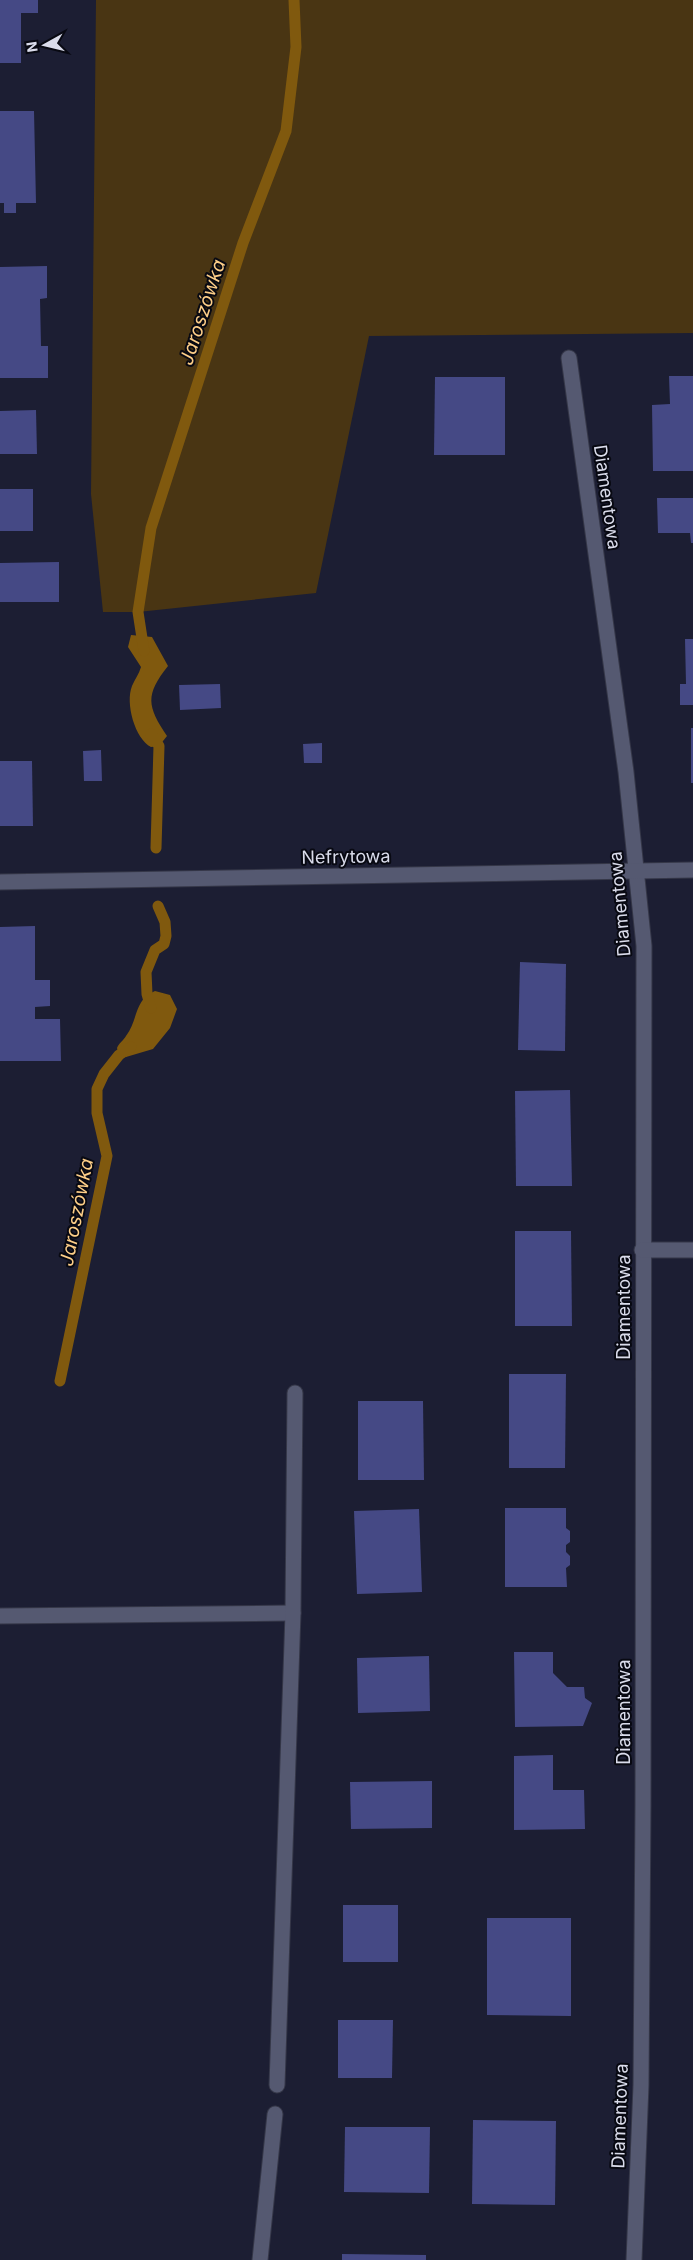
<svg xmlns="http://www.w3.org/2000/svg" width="693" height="2260" font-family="Inter,sans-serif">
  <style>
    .green { fill: #493513 }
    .water { fill: #80590e }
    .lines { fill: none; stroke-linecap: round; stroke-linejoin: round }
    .stream { stroke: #80590e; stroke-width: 11 }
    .building { fill: #454985 }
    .street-casing { stroke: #353748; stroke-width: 17 }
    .street { stroke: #555971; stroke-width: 15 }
    .labels { text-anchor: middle; stroke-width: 4; stroke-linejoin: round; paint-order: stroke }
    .street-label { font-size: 18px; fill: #dadceb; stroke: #080912 }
    .water-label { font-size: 19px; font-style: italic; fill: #fdce88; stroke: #080912 }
  </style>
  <rect width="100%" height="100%" fill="#1c1e33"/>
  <!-- green -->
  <path class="green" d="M96 0H693V333L369 336 316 593 138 612H103L91 494Z"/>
  <!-- water -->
  <g class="water">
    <path d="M131 635 152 637 168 666C145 695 147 706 167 736L159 746 151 747C135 739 125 703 132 686 135 679 139 674 141 667L128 647Z"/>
    <path d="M155 991 170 995 177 1009 170 1028 153 1049 126 1057 119 1055 117 1048C119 1043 123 1041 126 1036 138 1021 134 999 155 991Z"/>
  </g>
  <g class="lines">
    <!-- stream -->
    <g class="stream">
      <path d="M144 651 138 612 151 528 243 243 286 131 296 47 294 0"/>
      <path d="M151 734 159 746 156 848"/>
      <path d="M151 1008 147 994 146 972 155 950 164 944 166 936 165 922 158 906"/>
      <path d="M60 1381 107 1156 97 1113V1089L104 1074 119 1055 131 1047"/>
    </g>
  </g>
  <!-- building -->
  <g class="building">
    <path d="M0 0H38V13H21V63H0Z"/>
    <path d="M0 111H34L36 203H16V213H4V203H0Z"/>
    <path d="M47 266V298L40 299 41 346H48V378H0V267Z"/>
    <path d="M669 376H693V471H653L652 405 670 404Z"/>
    <path d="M435 377H505V455H434Z"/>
    <path d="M36 410 37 454H0V411Z"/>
    <rect x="0" y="489" width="33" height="42"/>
    <path d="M657 498H693V543H691L690 533H658Z"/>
    <path d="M59 562V602H0V563Z"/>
    <path d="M685 639H693V705H680V684H686Z"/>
    <path d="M220 684 221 708 180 710 179 685Z"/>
    <rect x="691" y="728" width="2" height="55"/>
    <path d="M322 743V763H304L303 744Z"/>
    <path d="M101 750 102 781H84L83 751Z"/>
    <path d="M0 761H32L33 826H0Z"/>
    <path d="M35 926V980H50V1006L35 1007V1019H60L61 1061H0V927Z"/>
    <path d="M520 962 566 964 565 1051 518 1050Z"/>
    <path d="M570 1090 572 1186H516L515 1091Z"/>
    <path d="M515 1231H571L572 1326H515Z"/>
    <path d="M509 1374H566L565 1468H509Z"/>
    <path d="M358 1401H423L424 1480H358Z"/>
    <path d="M505 1508H566V1528L570 1531V1542L566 1545V1552L570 1556V1565L566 1568 567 1587H505Z"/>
    <path d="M419 1509 422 1592 357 1594 354 1511Z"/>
    <path d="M514 1652H553V1673L567 1687H584L585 1698 592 1703 583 1726 515 1727Z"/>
    <path d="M429 1656 430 1711 358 1713 357 1658Z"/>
    <path d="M553 1755V1790H584L585 1829 514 1830V1756Z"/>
    <path d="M432 1781V1828L351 1829 350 1782Z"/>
    <rect x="343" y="1905" width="55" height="57"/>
    <path d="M487 1918H571V2016L487 2015Z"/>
    <path d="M338 2020H393L392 2078H338Z"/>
    <path d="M473 2120 556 2121 555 2205 472 2204Z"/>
    <path d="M345 2127H430L429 2193 344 2192Z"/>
    <path d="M342 2254 426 2255V2260H342Z"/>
  </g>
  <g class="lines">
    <!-- street casing -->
    <g class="street-casing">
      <g id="street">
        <path d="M569 358 626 772 644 946 643 1805 641 2085 634 2260"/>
        <path d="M0 882 693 870"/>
        <path d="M642 1250H693"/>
        <path d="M0 1616 293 1613"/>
        <path d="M277 2085 293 1613 295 1393"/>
        <path d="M260 2260 275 2114"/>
      </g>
    </g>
    <!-- street -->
    <use href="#street" class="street"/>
  </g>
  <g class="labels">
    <!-- street labels -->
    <g class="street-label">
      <text transform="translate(607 497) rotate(82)" y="6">Diamentowa</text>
      <text transform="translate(346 857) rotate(-1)" y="6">Nefrytowa</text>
      <text transform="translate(620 904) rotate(-95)" y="6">Diamentowa</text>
      <text transform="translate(624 1307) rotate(-90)" y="6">Diamentowa</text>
      <text transform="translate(624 1712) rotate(-90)" y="6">Diamentowa</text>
      <text transform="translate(620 2116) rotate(-88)" y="6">Diamentowa</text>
    </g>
    <!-- water labels -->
    <g class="water-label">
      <text transform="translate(202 312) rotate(-72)" y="7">Jaroszówka</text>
      <text transform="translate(76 1212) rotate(-79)" y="7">Jaroszówka</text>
    </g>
  </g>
  <!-- north arrow -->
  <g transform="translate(45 45) rotate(262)" stroke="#080912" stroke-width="4" paint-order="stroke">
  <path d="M0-4L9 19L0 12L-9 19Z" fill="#dadceb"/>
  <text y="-8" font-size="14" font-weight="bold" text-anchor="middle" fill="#dadceb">N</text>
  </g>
</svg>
